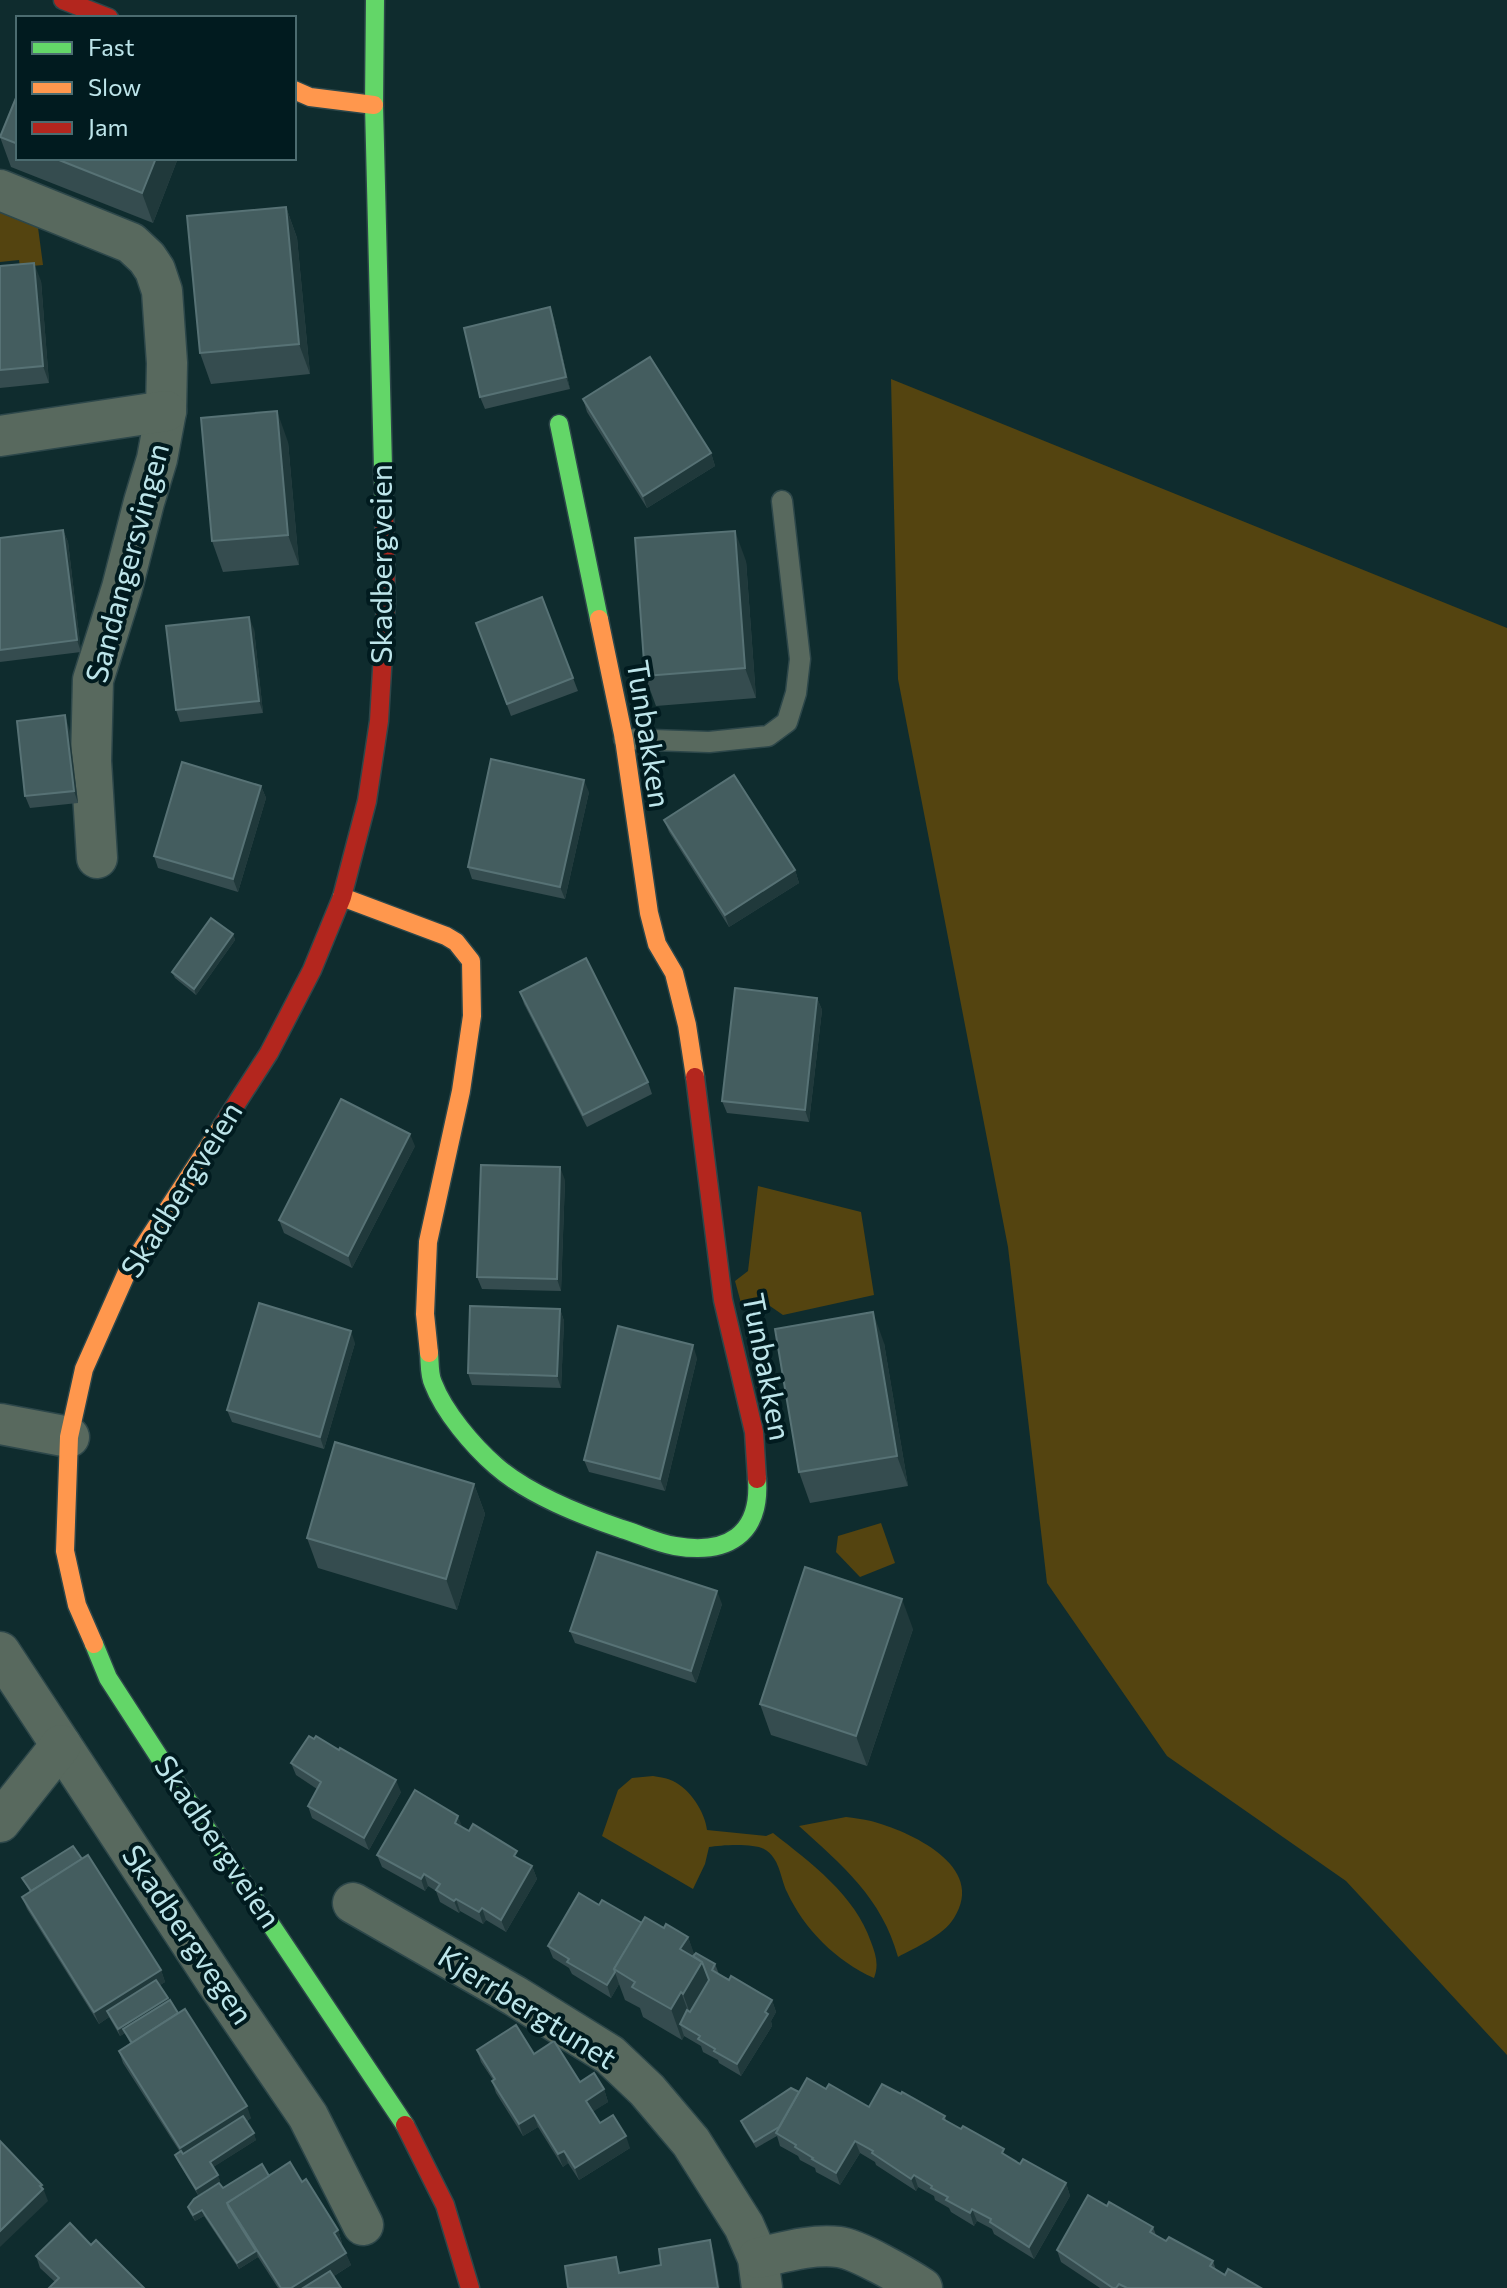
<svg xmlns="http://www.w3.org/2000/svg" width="1507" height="2288" font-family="Commissioner,sans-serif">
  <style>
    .green { fill: #544410 }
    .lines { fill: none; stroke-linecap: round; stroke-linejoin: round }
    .lane-casing { stroke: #2d474a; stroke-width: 23 }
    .street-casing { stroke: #2d474a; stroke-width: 43 }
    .fast-casing { stroke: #2d474a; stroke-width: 21 }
    .slow-casing { stroke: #2d474a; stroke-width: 21 }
    .jam-casing { stroke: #2d474a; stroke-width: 21 }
    .lane { stroke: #58695e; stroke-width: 20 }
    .street { stroke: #58695e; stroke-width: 40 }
    .fast { stroke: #63d668; stroke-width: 18 }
    .slow { stroke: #ff974d; stroke-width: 18 }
    .jam { stroke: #b3261e; stroke-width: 18 }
    .wall { fill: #354c4f }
    .shaded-wall { fill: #20393b }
    .building { fill: #445d5f; stroke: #577275; stroke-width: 2 }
    .labels { text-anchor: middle; stroke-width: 8; stroke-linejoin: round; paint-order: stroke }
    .street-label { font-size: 30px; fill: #bde5ea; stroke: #011b1f }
  </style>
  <rect width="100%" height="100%" fill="#0f2c2e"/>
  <!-- green -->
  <g class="green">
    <path d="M0 207 37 220 43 265 20 267 19 260 0 262Z"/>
    <path d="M891 379 1507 628V2055L1346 1881 1167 1756 1047 1583 1008 1247 898 679Z"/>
    <path d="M758 1186 861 1212 874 1295 783 1315 760 1299 741 1303 735 1281 748 1271Z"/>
    <path d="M881 1523 895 1563 860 1577 836 1552 838 1536Z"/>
    <path d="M653 1776C659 1777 667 1778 673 1781 690 1789 705 1812 707 1830L766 1836 773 1833C811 1863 855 1895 871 1942 876 1955 879 1965 874 1978 836 1961 804 1929 787 1892 780 1877 780 1858 764 1849 753 1843 721 1845 709 1847L705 1864 693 1889 602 1836 618 1790 632 1778Z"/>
    <path d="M846 1817C854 1818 863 1819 871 1821 909 1831 988 1866 954 1918 943 1936 916 1947 898 1957 882 1898 842 1865 799 1826Z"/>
  </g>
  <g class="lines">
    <!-- lane casing -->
    <g class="lane-casing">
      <path id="lane" d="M624 739 709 742 768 736 787 722 796 693 800 659 782 501"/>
    </g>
    <!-- street casing -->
    <g class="street-casing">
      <g id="street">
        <path d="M0 190 131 243 147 258 155 270 162 291 167 363 166 411 157 459 144 502 122 588 93 680 91 761 97 858"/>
        <path d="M0 436 166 411"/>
        <path d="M0 1424 69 1437"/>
        <path d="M0 1652 216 1981 308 2116 363 2225"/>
        <path d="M0 1822 61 1745"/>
        <path d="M353 1903 515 1996 610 2055 647 2090 691 2142 744 2226 758 2258 762 2288"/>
        <path d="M758 2258C785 2252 811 2244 839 2247 857 2249 905 2277 922 2288"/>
      </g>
    </g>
    <!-- fast casing -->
    <g class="fast-casing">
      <g id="fast">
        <path d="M375 0 374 105 384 508"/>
        <path d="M559 424 599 619"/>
        <path d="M429 1353C430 1362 429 1375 433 1383 444 1412 473 1446 496 1466 529 1495 581 1515 622 1529 639 1534 657 1543 675 1546 727 1555 761 1535 757 1479"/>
        <path d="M94 1644 108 1678 174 1780 405 2125"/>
      </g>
    </g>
    <!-- slow casing -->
    <g class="slow-casing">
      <g id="slow">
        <path d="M294 90 310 97 374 105"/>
        <path d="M599 619 624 739 649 913 657 944 674 973 687 1025 695 1077"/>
        <path d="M342 897 446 936 456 942 471 961 472 1016 461 1091 428 1242 425 1314 429 1353"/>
        <path d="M94 1644 77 1605 65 1551 69 1437 84 1369 127 1272 222 1126"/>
      </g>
    </g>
    <!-- jam casing -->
    <g class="jam-casing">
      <g id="jam">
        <path d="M63 0 109 18"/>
        <path d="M695 1077 723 1300 754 1432 757 1479"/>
        <path d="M222 1126 269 1053 312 970 342 897 367 801 379 721 386 602 384 508"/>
        <path d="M405 2125 445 2205 470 2288"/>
      </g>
    </g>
    <!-- lane -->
    <use href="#lane" class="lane"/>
    <!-- street -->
    <use href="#street" class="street"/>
    <!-- fast -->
    <use href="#fast" class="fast"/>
    <!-- slow -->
    <use href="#slow" class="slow"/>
    <!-- jam -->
    <use href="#jam" class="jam"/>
  </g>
  <!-- wall -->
  <g class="wall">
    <path d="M18 93V158H178L153 223 11 167 0 137Z"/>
    <path d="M286 207 297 238 310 374 211 384 200 353Z"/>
    <path d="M0 266 41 281 49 383 0 388Z"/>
    <path d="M550 307 554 319 570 389 485 409 480 397Z"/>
    <path d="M583 399 711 453 715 466 647 508 587 412Z"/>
    <path d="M288 442 299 565 223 572 212 541Z"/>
    <path d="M63 530 68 542 81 652 0 662V538Z"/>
    <path d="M746 561 756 698 656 706 645 676Z"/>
    <path d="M542 597 578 691 511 716 476 623Z"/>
    <path d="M254 629 263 713 180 722 176 710Z"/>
    <path d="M69 728 78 803 30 808 25 796Z"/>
    <path d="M261 786 266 798 238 892 158 868 154 856Z"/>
    <path d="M589 792 565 899 472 879 468 867Z"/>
    <path d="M664 820 795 870 799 883 729 927 669 832Z"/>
    <path d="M233 934 235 940 196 995 175 978 172 972Z"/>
    <path d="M520 992 648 1082 652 1094 587 1127 524 1004Z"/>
    <path d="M817 998 822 1010 809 1122 727 1113 722 1101Z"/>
    <path d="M415 1146 352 1268 284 1233 279 1220Z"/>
    <path d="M565 1180 561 1291 482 1289 477 1277Z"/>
    <path d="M560 1309 564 1321 561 1388 472 1385 468 1373Z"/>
    <path d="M355 1343 324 1449 232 1422 227 1410Z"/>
    <path d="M884 1343 908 1486 810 1503 799 1472Z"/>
    <path d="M697 1358 665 1491 589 1472 584 1460Z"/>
    <path d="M474 1484 485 1514 457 1610 318 1568 307 1538Z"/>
    <path d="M722 1604 696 1683 575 1643 570 1631Z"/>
    <path d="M913 1629 867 1766 771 1735 760 1704Z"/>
    <path d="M291 1763 401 1792 369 1850 312 1818 308 1806 317 1789 296 1775Z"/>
    <path d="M462 1827 532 1866 537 1879 506 1932 486 1920 483 1924 460 1911 459 1913 440 1902 436 1891 428 1886 425 1891 382 1867 377 1855Z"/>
    <path d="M22 1878 161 1970 165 1982 160 1985 169 2000 251 2118 247 2121 256 2140 213 2167 220 2181 198 2195 178 2162 175 2155 180 2152 123 2063 119 2051 130 2043 125 2033 120 2036 109 2017 99 2024 27 1909 22 1897 30 1892Z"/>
    <path d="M599 1905 641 1923 664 1928 688 1937 694 1955 715 1964 719 1974 772 2000 776 2012 771 2021 772 2026 741 2076 719 2063 718 2060 703 2052 701 2046 684 2036 682 2040 643 2017 640 2008 625 2000 619 1984 611 1998 572 1974 569 1968 553 1958 548 1946Z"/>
    <path d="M477 2050 534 2054 580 2082 604 2089 608 2102 593 2111 600 2123 630 2148 579 2180 568 2163 563 2167 538 2127 523 2136 496 2093 492 2081 493 2080 481 2062Z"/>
    <path d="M826 2089 869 2107 945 2116 946 2121 1020 2164 1066 2183 1070 2196 1034 2259 994 2234 992 2229 977 2221 974 2226 951 2212 949 2208 935 2200 934 2196 918 2187 916 2191 876 2165 875 2162 860 2153 840 2185 816 2172 815 2168 800 2160 798 2156 780 2146 777 2136 756 2148 743 2127 741 2121 799 2092Z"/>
    <path d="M269 2176 302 2182 338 2230 342 2243 341 2244 351 2265 334 2276 341 2288H278L258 2257 239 2269 204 2216 195 2221 190 2213 188 2207 223 2188Z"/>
    <path d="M1107 2206 1153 2227 1156 2235 1166 2241 1213 2261 1216 2270 1225 2275 1261 2288H1100L1061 2262 1057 2250Z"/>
    <path d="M91 2245 55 2282 40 2268 36 2256Z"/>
  </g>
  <!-- shaded-wall -->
  <g class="shaded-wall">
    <path d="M156 158H178L153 223 142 193Z"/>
    <path d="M286 207 297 238 310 374 299 344Z"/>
    <path d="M34 263 41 281 49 383 43 366Z"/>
    <path d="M550 307 554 319 570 389 566 377Z"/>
    <path d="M277 411 288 442 299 565 288 535Z"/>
    <path d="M711 453 715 466 647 508 643 496Z"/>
    <path d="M63 530 68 542 81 652 77 640Z"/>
    <path d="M735 531 746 561 756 698 745 668Z"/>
    <path d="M249 617 254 629 263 713 259 701Z"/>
    <path d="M65 715 69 728 78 803 74 791Z"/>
    <path d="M584 780 589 792 565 899 560 887Z"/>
    <path d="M261 786 266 798 238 892 233 879Z"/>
    <path d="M795 870 799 883 729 927 725 915Z"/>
    <path d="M233 934 235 940 196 995 194 989Z"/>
    <path d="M817 998 822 1010 809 1122 805 1110Z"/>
    <path d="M410 1134 415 1146 352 1268 348 1256Z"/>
    <path d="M560 1167 565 1180 561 1291 557 1279Z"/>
    <path d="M560 1309 564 1321 561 1388 557 1376Z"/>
    <path d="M873 1312 884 1343 908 1486 897 1456Z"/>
    <path d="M351 1331 355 1343 324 1449 320 1437Z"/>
    <path d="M693 1345 697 1358 665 1491 660 1479Z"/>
    <path d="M474 1484 485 1514 457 1610 446 1579Z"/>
    <path d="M717 1591 722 1604 696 1683 691 1671Z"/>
    <path d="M902 1599 913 1629 867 1766 856 1736Z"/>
    <path d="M396 1780 401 1792 369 1850 364 1838Z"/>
    <path d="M458 1816 463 1829 455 1823Z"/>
    <path d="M532 1866 537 1879 506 1932 501 1920Z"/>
    <path d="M424 1874 428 1886 425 1891 421 1879Z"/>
    <path d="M456 1899 460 1911 459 1913 454 1901Z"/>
    <path d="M482 1908 486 1920 483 1924 479 1912Z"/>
    <path d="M688 1937 699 1967 680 1949Z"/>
    <path d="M702 1962 713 1992 694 2024 683 1994Z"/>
    <path d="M161 1970 165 1982 110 2017 107 2011 109 2017 99 2024 94 2012Z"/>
    <path d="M615 1972 619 1984 611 1998 607 1985Z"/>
    <path d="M681 1992 692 2022 680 2024 684 2036 682 2040 671 2009Z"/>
    <path d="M168 1998 170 2004 123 2029 125 2033 120 2036 118 2029Z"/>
    <path d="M772 2000 776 2012 771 2021 772 2026 741 2076 737 2064Z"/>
    <path d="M604 2089 608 2102 591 2113 586 2101Z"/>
    <path d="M247 2106 251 2118 185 2160 180 2148Z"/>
    <path d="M534 2115 538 2127 523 2136 519 2124Z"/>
    <path d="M254 2133 256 2140 212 2168 210 2162Z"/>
    <path d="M626 2136 630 2148 579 2180 575 2168Z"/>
    <path d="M855 2141 860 2153 840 2185 836 2173Z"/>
    <path d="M564 2151 568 2163 563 2167 558 2154Z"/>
    <path d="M218 2175 220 2181 198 2195 196 2189Z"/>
    <path d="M914 2175 918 2187 916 2191 911 2179Z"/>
    <path d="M1066 2183 1070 2196 1034 2259 1029 2247Z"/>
    <path d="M42 2185 48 2201 0 2247V2231Z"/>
    <path d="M972 2209 977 2221 974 2226 970 2213Z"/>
    <path d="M202 2210 204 2216 195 2221 193 2215Z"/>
    <path d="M338 2230 342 2243 338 2245 334 2233Z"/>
    <path d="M710 2240 714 2253 720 2288H718Z"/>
    <path d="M256 2251 258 2257 239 2269 237 2263Z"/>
    <path d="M346 2253 351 2265 315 2288H291Z"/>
  </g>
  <!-- building -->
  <g class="building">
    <path d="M18 93V144L0 137Z"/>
    <path d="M54 158H156L142 193Z"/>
    <path d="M286 207 299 344 200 353 187 216Z"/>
    <path d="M34 263 43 366 0 370V266Z"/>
    <path d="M550 307 566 377 480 397 464 328Z"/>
    <path d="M650 357 711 453 643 496 583 399Z"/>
    <path d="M277 411 288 535 212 541 201 418Z"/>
    <path d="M63 530 77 640 0 650V538Z"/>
    <path d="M735 531 745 668 645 676 635 538Z"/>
    <path d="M542 597 573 678 507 704 476 623Z"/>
    <path d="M249 617 259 701 176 710 166 626Z"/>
    <path d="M65 715 74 791 25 796 17 721Z"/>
    <path d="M491 759 584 780 560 887 468 867Z"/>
    <path d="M182 762 261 786 233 879 154 856Z"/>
    <path d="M734 775 795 870 725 915 664 820Z"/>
    <path d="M211 918 233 934 194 989 172 972Z"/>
    <path d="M586 958 648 1082 583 1115 520 992Z"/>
    <path d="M735 988 817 998 805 1110 722 1101Z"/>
    <path d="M341 1099 410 1134 348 1256 279 1220Z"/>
    <path d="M481 1165 560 1167 557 1279 477 1277Z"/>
    <path d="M259 1303 351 1331 320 1437 227 1410Z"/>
    <path d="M470 1306 560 1309 557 1376 468 1373Z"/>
    <path d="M873 1312 897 1456 799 1472 775 1329Z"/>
    <path d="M618 1326 693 1345 660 1479 584 1460Z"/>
    <path d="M335 1442 474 1484 446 1579 307 1538Z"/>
    <path d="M597 1552 717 1591 691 1671 570 1631Z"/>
    <path d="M805 1567 902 1599 856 1736 760 1704Z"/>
    <path d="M309 1736 314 1739 316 1736 339 1750 340 1748 396 1780 364 1838 308 1806 321 1782 291 1763Z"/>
    <path d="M415 1790 458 1816 455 1823 469 1831 473 1824 517 1851 514 1856 532 1866 501 1920 482 1908 479 1912 456 1899 454 1901 436 1890 440 1884 424 1874 421 1879 377 1855Z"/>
    <path d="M73 1846 82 1859 31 1891 22 1878Z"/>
    <path d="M88 1855 161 1970 94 2012 22 1897Z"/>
    <path d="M579 1893 599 1905 602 1900 642 1923 614 1969 615 1972 607 1985 567 1962 569 1959 548 1946Z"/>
    <path d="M645 1917 664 1928 666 1924 688 1937 680 1949 702 1962 683 1994 681 1992 671 2009 632 1987 635 1982 614 1969Z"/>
    <path d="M696 1953 715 1964 712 1970 729 1980 731 1976 772 2000 765 2012 768 2014 737 2064 714 2051 715 2049 698 2039 700 2036 680 2024 687 2010 690 2012 709 1980 702 1962 693 1956Z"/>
    <path d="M156 1980 168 1998 118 2029 107 2011Z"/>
    <path d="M170 2000 178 2013 132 2043 123 2029Z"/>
    <path d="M185 2009 247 2106 180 2148 119 2051Z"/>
    <path d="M516 2025 534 2054 554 2041 580 2082 594 2073 604 2089 586 2101 600 2123 613 2115 626 2136 575 2168 564 2151 558 2154 534 2115 519 2124 492 2081 495 2079 477 2050Z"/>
    <path d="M807 2078 826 2089 829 2084 869 2107 882 2084 901 2094 902 2092 945 2116 943 2119 961 2129 963 2126 1004 2149 1002 2153 1020 2164 1023 2159 1066 2183 1029 2247 990 2222 991 2219 972 2209 970 2213 946 2200 948 2197 931 2188 932 2186 914 2175 911 2179 872 2153 873 2151 855 2141 836 2173 812 2159 813 2158 795 2147 796 2145 776 2133Z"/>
    <path d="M791 2088 799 2092 779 2127 754 2142 741 2121Z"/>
    <path d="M243 2116 254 2133 210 2162 218 2175 196 2189 175 2155 181 2151 183 2154Z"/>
    <path d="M0 2141 42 2185 40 2186 43 2189 0 2231Z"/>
    <path d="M290 2162 302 2182 306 2179 338 2230 334 2233 346 2253 291 2288H281L227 2203Z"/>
    <path d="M262 2164 269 2176 227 2203 229 2208 256 2251 237 2263 202 2210 193 2215 188 2207 194 2199 219 2183 223 2188Z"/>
    <path d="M1088 2195 1107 2206 1109 2202 1153 2227 1150 2232 1166 2241 1169 2237 1213 2261 1210 2266 1225 2275 1228 2269 1261 2288H1127L1119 2284 1116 2288H1113L1057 2250Z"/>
    <path d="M70 2223 91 2245 96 2240 144 2288H49L59 2278 36 2256Z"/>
    <path d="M710 2240 718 2288H568L565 2266 616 2257 619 2273 661 2265 659 2249Z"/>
    <path d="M330 2271 341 2288H303Z"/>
  </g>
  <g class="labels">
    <!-- street labels -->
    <g class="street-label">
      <text transform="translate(128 563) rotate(-75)" y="10">Sandangersvingen</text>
      <text transform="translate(382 564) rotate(-90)" y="10">Skadbergveien</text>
      <text transform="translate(648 734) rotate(81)" y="10">Tunbakken</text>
      <text transform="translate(182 1190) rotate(-58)" y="10">Skadbergveien</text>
      <text transform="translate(766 1367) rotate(79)" y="10">Tunbakken</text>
      <text transform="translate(217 1842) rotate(56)" y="10">Skadbergveien</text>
      <text transform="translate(187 1935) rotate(56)" y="10">Skadbergvegen</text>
      <text transform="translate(527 2008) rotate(32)" y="10">Kjerrbergtunet</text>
    </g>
  </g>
  <!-- legend -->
  <rect x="16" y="16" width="280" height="144" fill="#011b1f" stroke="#4c6c70" stroke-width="2"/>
  <rect x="32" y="42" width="40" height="12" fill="#63d668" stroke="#4c6c70" stroke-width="2"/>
  <text x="88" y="56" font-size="24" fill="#bde5ea">Fast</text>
  <rect x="32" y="82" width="40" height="12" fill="#ff974d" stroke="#4c6c70" stroke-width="2"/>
  <text x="88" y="96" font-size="24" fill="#bde5ea">Slow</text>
  <rect x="32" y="122" width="40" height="12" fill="#b3261e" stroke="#4c6c70" stroke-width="2"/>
  <text x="88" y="136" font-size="24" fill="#bde5ea">Jam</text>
</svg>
